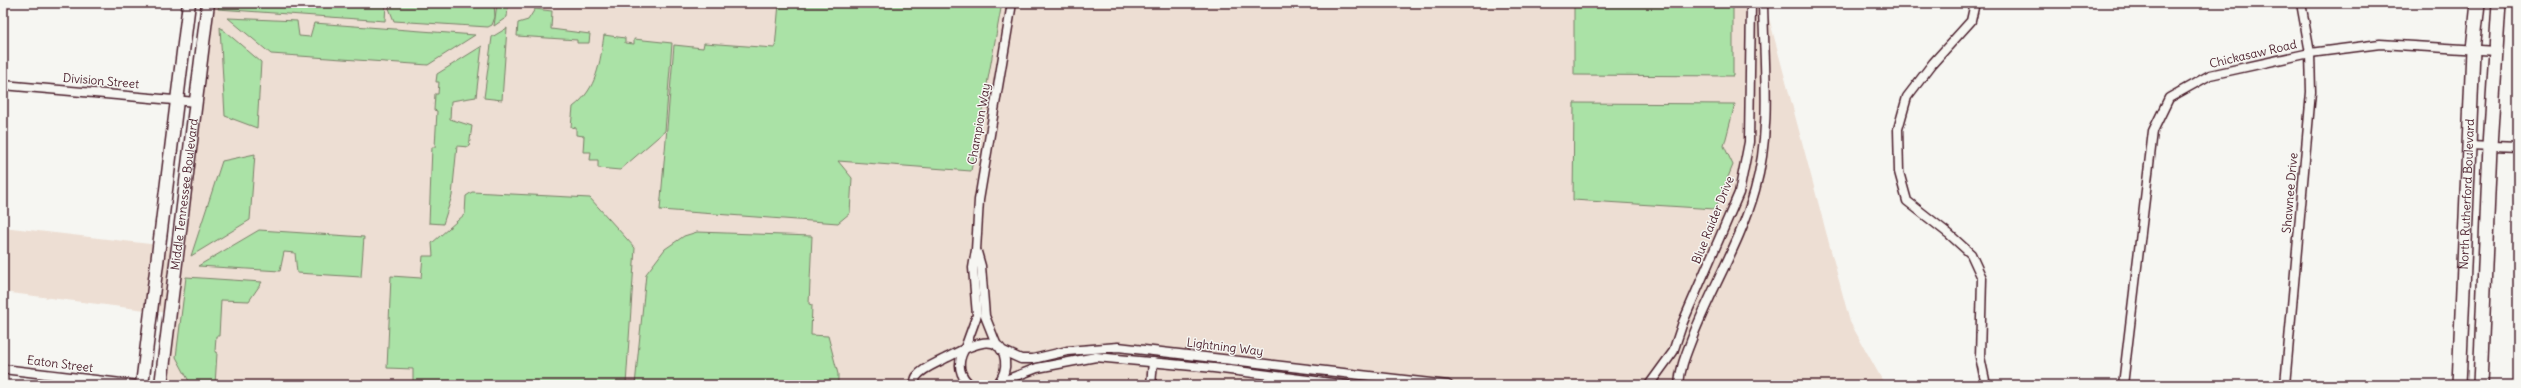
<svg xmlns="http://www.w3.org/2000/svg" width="2521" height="388" font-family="Delius,sans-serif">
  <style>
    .built { fill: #edded3 }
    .green { fill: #aae2a6; stroke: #7a8068 }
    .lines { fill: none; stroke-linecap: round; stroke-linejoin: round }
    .street-casing { stroke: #4a1f2b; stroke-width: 11 }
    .secondary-casing { stroke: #4a1f2b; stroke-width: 15 }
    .primary-casing { stroke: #4a1f2b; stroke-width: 16 }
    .street { stroke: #f6f6f2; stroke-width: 8 }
    .secondary { stroke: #f6f6f2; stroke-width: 12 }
    .primary { stroke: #f6f6f2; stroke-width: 13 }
    .labels { text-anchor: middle; stroke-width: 3; stroke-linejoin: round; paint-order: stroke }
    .street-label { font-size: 12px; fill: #4a1f2b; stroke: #f6f6f2 }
  </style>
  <rect width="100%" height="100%" fill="#f6f6f2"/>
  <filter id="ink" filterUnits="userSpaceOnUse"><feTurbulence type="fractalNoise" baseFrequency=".025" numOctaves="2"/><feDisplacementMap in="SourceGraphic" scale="8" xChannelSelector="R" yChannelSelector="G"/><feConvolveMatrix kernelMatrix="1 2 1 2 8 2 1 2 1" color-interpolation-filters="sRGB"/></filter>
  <g filter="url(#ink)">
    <!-- built -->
    <path class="built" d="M211 3H1765L1850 322 1885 385H161L169 313 3 292V227L176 247Z"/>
    <!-- green -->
    <g class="green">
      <path d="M220 3H386L385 21 218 9Z"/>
      <path d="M387 3H494L495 17 492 25 488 27 394 21Z"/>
      <path d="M505 3 508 7 507 17 494 26 497 4Z"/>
      <path d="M779 3H1002L971 171 838 161 852 178 850 213 838 223 660 210 674 45 703 48 704 43 775 48Z"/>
      <path d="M1574 3H1733V76L1574 75Z"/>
      <path d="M535 9 552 11 551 29 590 34 589 43H577V40L517 36 518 23 528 20Z"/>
      <path d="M228 18 297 21 299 36 310 37 314 23 475 35 428 65 271 54Z"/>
      <path d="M220 27 261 62 257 128 225 116Z"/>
      <path d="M507 28 502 100 484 98 492 37Z"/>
      <path d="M604 35 625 38V43L634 44V39L672 43 665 131 620 170 598 168V160H590L591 152H583L584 136 576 135V128L571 127 573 107C597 89 600 63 604 35Z"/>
      <path d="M482 46 476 97 451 101 450 119 472 126 469 147 457 146 452 196 443 224 429 223 432 147H435L437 111 434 110 435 94H438L439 82H436L437 74Z"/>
      <path d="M1574 103 1735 104 1724 146 1733 165 1715 209 1573 200Z"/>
      <path d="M255 154 250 220 191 256 222 161Z"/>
      <path d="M472 192 590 198 635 248 626 385H413V369L387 368 391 276 421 278 423 256H433L432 243 465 214 466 196Z"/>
      <path d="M259 230 364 237 361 277 297 273 295 253 284 252 280 271 198 266Z"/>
      <path d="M697 232 812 236 809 304 812 305 811 335 828 336 838 374V385H635L646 274 665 249 684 236Z"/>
      <path d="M186 277 262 282 249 301 221 300 219 336H216L215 352 217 353 215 385H191L176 357Z"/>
    </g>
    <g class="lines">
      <!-- street casing -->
      <g class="street-casing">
        <g id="street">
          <path d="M1975 3 1971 21 1933 63 1907 97 1898 129 1899 172 1907 201 1949 234 1971 254 1982 278 1980 357 1986 385"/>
          <path d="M3 85 196 102"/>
          <path d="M2469 145 2518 147"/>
          <path d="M977 252 981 266 985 316 997 346"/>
          <path d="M965 348 977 315 973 268 976 250 979 200 1012 3"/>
          <path d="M964 350C957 363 959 376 971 385"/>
          <path d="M1001 350 1021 359H1033L1067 351 1118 347 1448 385"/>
          <path d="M3 369 138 385"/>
          <path d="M914 385C915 383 915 378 917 376 923 368 937 363 946 358 961 351 1000 326 1005 360 1006 368 1004 376 998 383"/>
          <path d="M993 385 1037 368 1096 357 1214 368 1347 385"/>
          <path d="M1151 385 1153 362"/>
          <path d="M1649 385 1673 352 1683 322 1739 193 1749 142 1751 3"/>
          <path d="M1679 385C1680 367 1687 352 1693 336 1712 287 1741 241 1755 190 1772 130 1764 65 1763 3"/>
          <path d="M2123 385 2153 131 2169 98 2210 75 2310 53 2380 44 2496 51"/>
          <path d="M2285 385 2311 92 2310 53 2301 3"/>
        </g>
      </g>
      <!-- secondary casing -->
      <g class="secondary-casing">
        <g id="secondary">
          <path d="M142 385 189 3"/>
          <path id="s1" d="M161 385 208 3"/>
        </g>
      </g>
      <!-- primary casing -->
      <g class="primary-casing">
        <g id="primary">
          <path id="s2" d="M2459 385 2473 50 2478 3"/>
          <path d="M2480 385 2490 146 2499 3"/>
        </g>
      </g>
      <!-- street -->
      <use href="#street" class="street"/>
      <!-- secondary -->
      <use href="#secondary" class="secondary"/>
      <!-- primary -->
      <use href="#primary" class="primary"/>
    </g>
  </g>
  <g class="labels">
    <!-- street labels -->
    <g class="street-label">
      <text transform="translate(2253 54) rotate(-13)" y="4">Chickasaw Road</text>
      <text transform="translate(101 81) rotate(5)" y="4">Division Street</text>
      <text transform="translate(979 124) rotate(-80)" y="4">Champion Way</text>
      <text transform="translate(2290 193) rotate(-85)" y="4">Shawnee Drive</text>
      <text dy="4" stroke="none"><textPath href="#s1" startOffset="192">Middle Tennessee Boulevard</textPath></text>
      <text dy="4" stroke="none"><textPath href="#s2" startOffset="191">North Rutherford Boulevard</textPath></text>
      <text transform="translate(1713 220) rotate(-68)" y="4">Blue Raider Drive</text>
      <text transform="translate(1225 347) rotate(7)" y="4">Lightning Way</text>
      <text transform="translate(60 364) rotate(7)" y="4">Eaton Street</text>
    </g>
  </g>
  <!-- margin -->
  <rect width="2521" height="388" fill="none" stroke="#f6f6f2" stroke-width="16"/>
  <rect x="8" y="8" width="2505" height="372" fill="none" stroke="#4a1f2b" stroke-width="1.5" filter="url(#ink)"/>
</svg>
